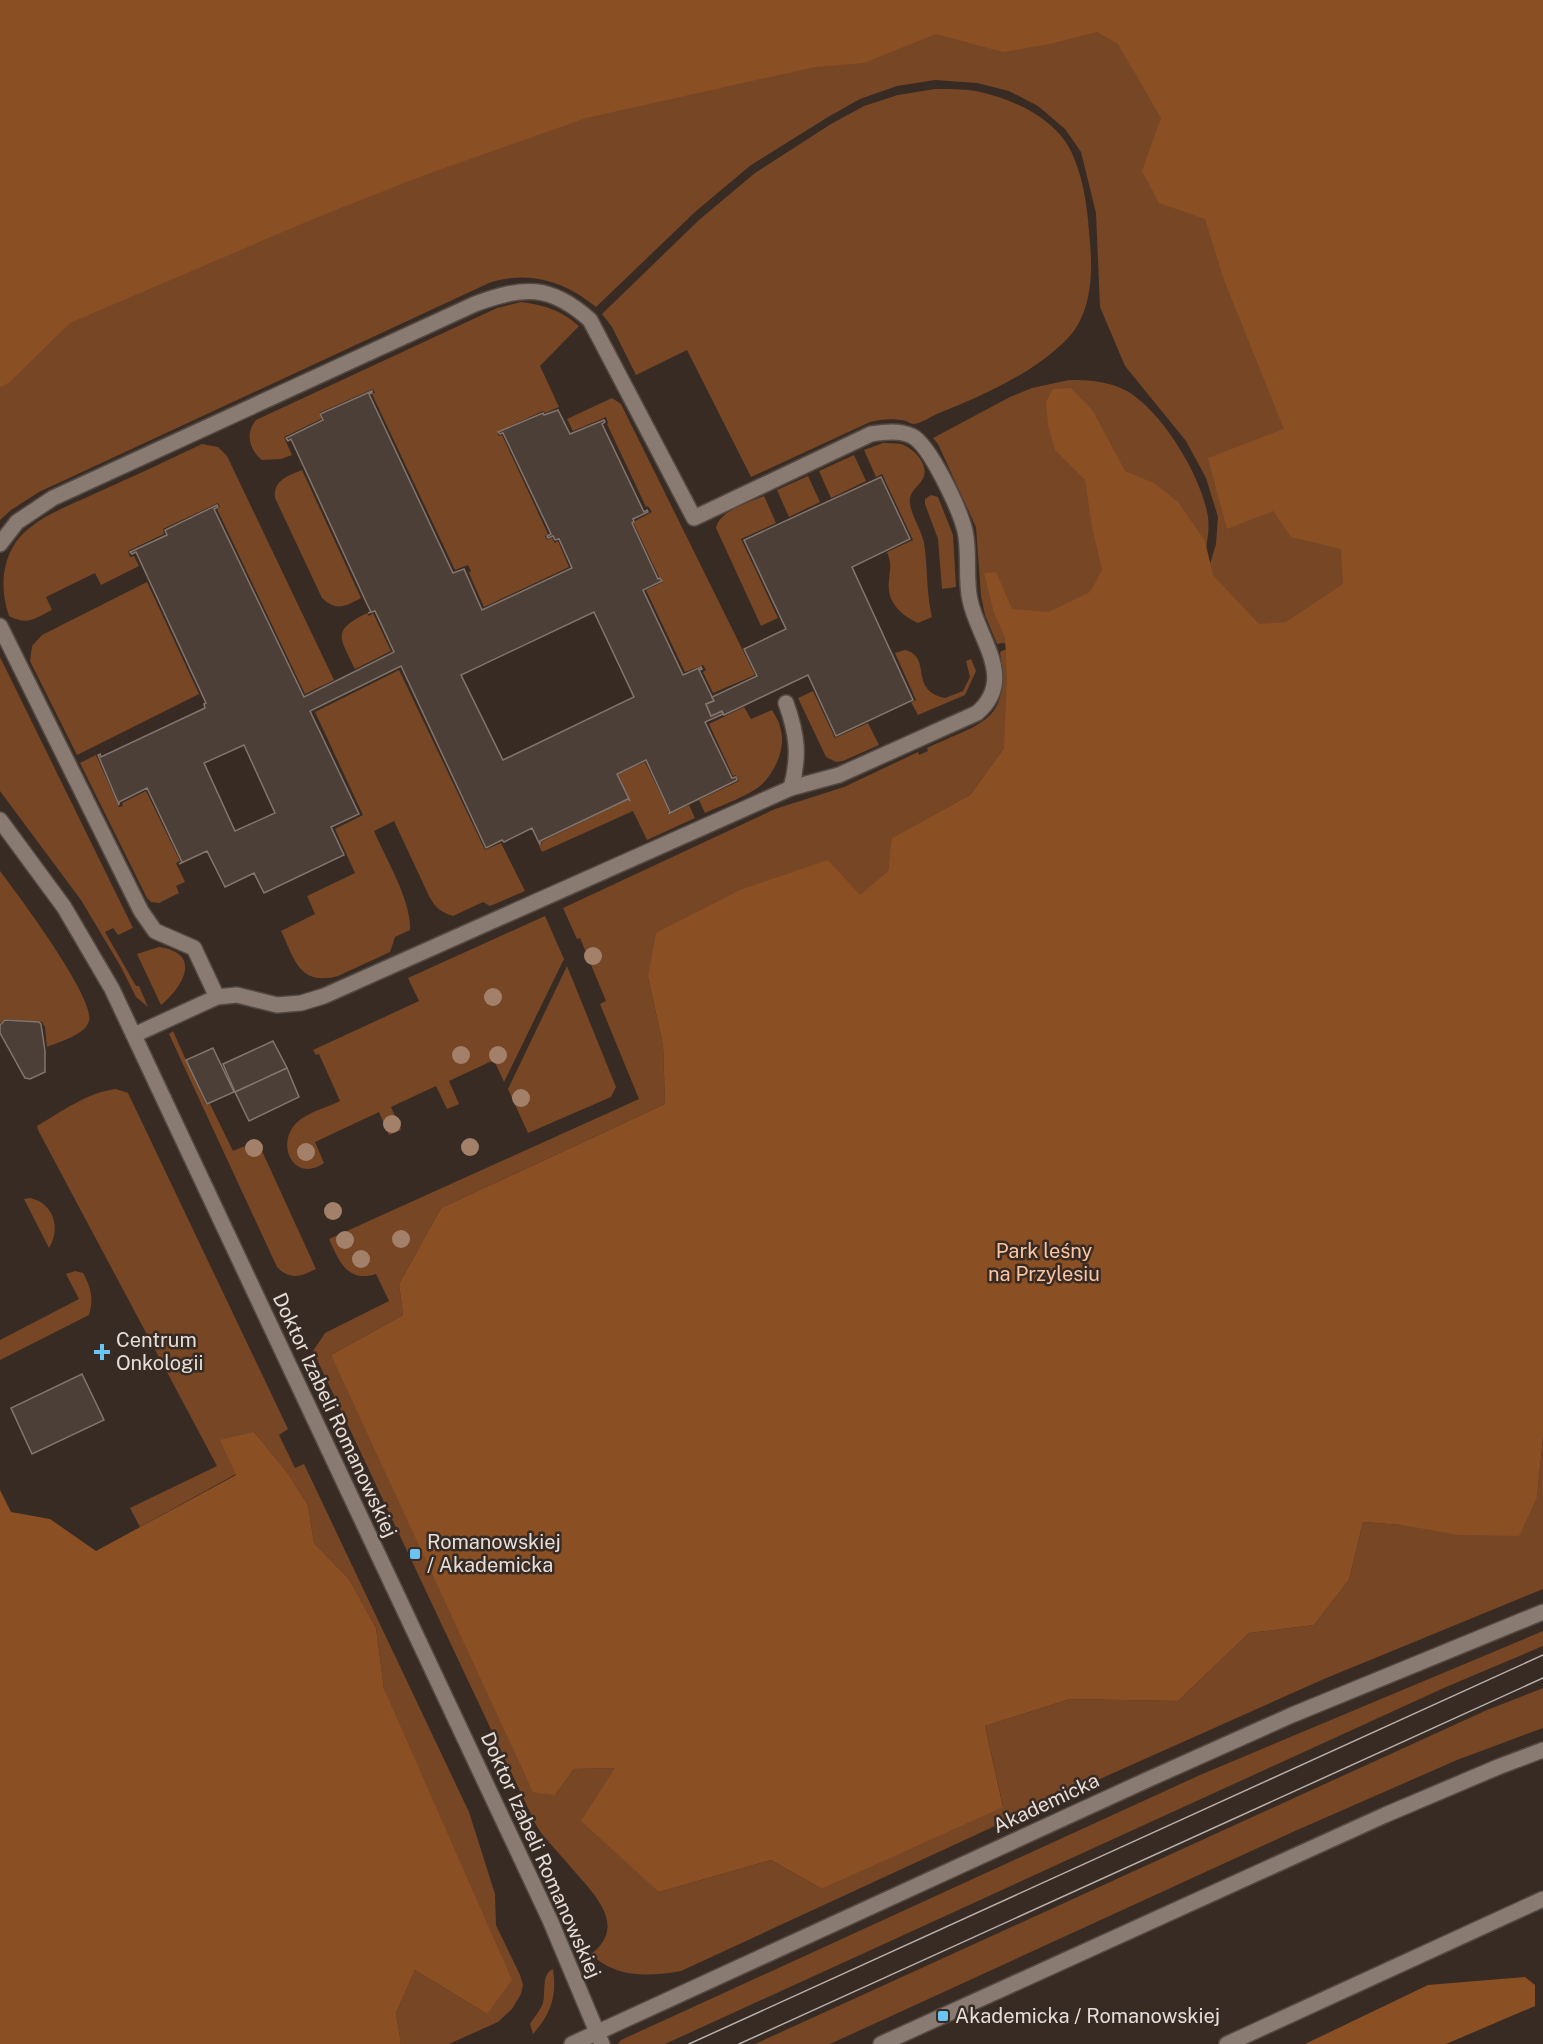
<svg xmlns="http://www.w3.org/2000/svg" width="1543" height="2044" font-family="'Public Sans',sans-serif">
  <style>
    .green { fill: #774625 }
    .forest { fill: #8b4f24 }
    .building { fill: #4c3f38; stroke: #84756c; stroke-width: 1.5; fill-rule: evenodd }
    .lines { fill: none; stroke-linecap: round; stroke-linejoin: round }
    .lane-casing { stroke: #534942; stroke-width: 18 }
    .street-casing { stroke: #534942; stroke-width: 18 }
    .secondary-casing { stroke: #534942; stroke-width: 18 }
    .lane { stroke: #897a72; stroke-width: 15 }
    .street { stroke: #897a72; stroke-width: 15 }
    .secondary { stroke: #897a72; stroke-width: 15 }
    .tram { stroke: #b8afaa; stroke-width: 1.5 }
    .tree { fill: #a3806a }
    .poi-dot { fill: #6ac3f2; stroke: #372b24; stroke-width: 2 }
    .labels { text-anchor: middle; stroke-width: 5; stroke-linejoin: round; paint-order: stroke }
    .park-label { font-size: 20px; fill: #fbc5a3; stroke: #372b24 }
    .poi-label { font-size: 20px; fill: #e6ded9; stroke: #372b24; text-anchor: start }
    .street-label { font-size: 20px; fill: #e6ded9; stroke: #372b24 }
  </style>
  <rect width="100%" height="100%" fill="#372b24"/>
  <!-- green -->
  <g class="green">
    <path d="M849 0H1112L1374 584 1004 748 970 795 893 838 888 871 860 896 648 977 663 1045 665 1104 441 1208 399 1284 403 1315 331 1355 555 1795 574 1769 615 1768 659 1892 771 1860 822 1889 1003 1806 985 1726 1070 1699 1178 1701 1249 1633 1314 1625 1349 1580 1363 1522 1402 1525 1537 1497 1543 1438V1589L1324 1679 1008 1820 681 1971C650 1977 615 1978 591 1954 627 1927 596 1896 575 1872 564 1859 552 1846 541 1833L535 1823 313 1351 325 1333 389 1301 376 1274C347 1283 339 1261 329 1239L639 1099 600 1004 606 1001 580 938 577 939 563 908 775 809 844 787 918 752 919 755 928 751 927 748C982 722 1011 723 1000 652L1004 650 1057 658 1210 564 1216 544 1218 517 1206 478 1186 441 1125 366 1100 307 1096 213 1081 152 1065 129 1038 106 1009 91 977 83 935 80 897 86 860 99 828 117 751 165 695 212 596 307C564 281 529 270 489 283L39 492 11 510 0 520V340Z"/>
    <path d="M935 89C949 89 963 89 976 91 1014 99 1060 120 1074 158 1085 184 1088 215 1090 243 1093 274 1091 314 1068 338 1036 372 982 396 939 413 932 416 922 423 914 424 911 424 909 422 906 421 894 418 881 419 870 422L751 477 687 350 636 375 612 327 602 314 699 220 755 173 831 124 864 106 898 95Z"/>
    <path d="M521 302C544 305 561 310 579 326L540 366 559 407 545 413 543 411 497 432 499 436 502 435 548 534 545 536 547 540 552 538 555 543 558 541 569 567 484 607 469 573 471 571 468 565 455 570 372 394 375 393 373 389 319 413 321 419 284 437 292 455 281 459 262 460C249 450 245 433 256 420L497 308Z"/>
    <path d="M1069 380C1088 380 1109 381 1127 391 1162 411 1202 477 1208 517 1210 532 1206 548 1203 563L1057 649 1002 643 997 644 985 615 981 596 976 527 938 444 933 438 1010 397 1032 388Z"/>
    <path d="M612 398 621 404 755 675 713 693 703 672 706 670 703 665 685 672 646 590 663 582 661 577H659L634 524 635 521 652 512 648 506 646 507 607 424 608 423 606 417 573 431 567 419Z"/>
    <path d="M883 443C889 443 895 443 901 444 913 448 928 463 924 476 921 486 908 490 910 504 912 517 921 529 924 543 928 568 926 592 932 617L918 623C900 615 886 601 889 580 890 567 892 565 887 552L913 540 882 474 876 477 864 450Z"/>
    <path d="M202 444 218 447 227 456 334 680 305 694 217 509 220 507 218 503 163 529 164 534 128 551 130 557 134 556 139 566 101 585 95 573 46 597 52 610C35 618 28 626 9 616 0 590 1 560 19 538 38 516 69 506 94 494 130 478 166 461 202 444Z"/>
    <path d="M854 455 866 481 831 498 819 471Z"/>
    <path d="M302 470 361 598C345 606 337 612 322 598L275 498C273 480 288 476 302 470Z"/>
    <path d="M808 476 820 502 789 517 777 490Z"/>
    <path d="M931 495 938 497 953 535 956 587 942 589 938 539 925 504V499Z"/>
    <path d="M764 496 776 523 741 539 778 618 761 626 716 528C720 510 748 503 764 496Z"/>
    <path d="M147 582 199 694 77 755 30 661 32 646 42 635Z"/>
    <path d="M367 613 369 616 373 613 391 651 355 669C340 637 331 631 367 613Z"/>
    <path d="M905 650C933 657 908 690 945 698L963 691 970 677 966 661 971 659 976 671 965 695 918 715 911 702 916 700 895 653Z"/>
    <path d="M0 657 133 928 118 935 113 928 105 932 136 986H139L148 1007 136 997 121 967 81 900 0 791Z"/>
    <path d="M399 670 485 850 501 843 525 891 490 906 483 902 453 916C440 912 435 907 429 896L394 821 374 831C385 857 412 902 410 930L395 937 390 952 338 976C299 986 295 960 281 931L315 914 307 896 355 873 335 829 363 815 315 712Z"/>
    <path d="M813 691 835 738 868 723 879 745 843 761 836 762 826 757 798 698Z"/>
    <path d="M744 707 751 719 772 710C775 715 779 721 780 727 787 747 775 773 760 786 748 796 720 806 705 813L699 800 739 781 736 775 733 776 709 724Z"/>
    <path d="M96 755 119 807 123 806 122 803 146 791 180 861 176 863 185 882 176 886 179 893 159 903 151 902 147 898 80 763Z"/>
    <path d="M645 762 669 811 667 813 668 815 689 805 695 818 647 840 633 811 542 852 539 846 542 844 541 842 627 800 630 801 618 774Z"/>
    <path d="M0 871C16 892 96 999 89 1021 85 1035 59 1042 47 1047L45 1027 42 1022 5 1019 0 1023Z"/>
    <path d="M545 916 564 959 504 1082 494 1060 449 1081 459 1104 447 1109 436 1086 391 1107 401 1130 389 1135 379 1112 315 1142 324 1163C293 1185 272 1140 301 1119 312 1111 328 1107 340 1101L319 1054 316 1055 313 1050 419 1001 408 978Z"/>
    <path d="M159 947C202 953 184 986 161 1005L137 954Z"/>
    <path d="M567 966 616 1087 611 1097 528 1133 508 1089Z"/>
    <path d="M173 1031 206 1105 210 1104 233 1151C243 1147 253 1141 262 1151L316 1269C302 1276 290 1281 277 1267L169 1034Z"/>
    <path d="M116 1089 128 1093 288 1429 279 1435 295 1468 304 1464 469 1812 495 1894 496 1925 520 1975 523 1985 521 1994 512 2009 498 2022 449 2044H401L396 2013 415 1970 487 2014 384 1689 376 1628 349 1579 314 1543 308 1505 287 1472 254 1432 236 1474 140 1527 130 1508 217 1466 38 1130 37 1126C61 1112 88 1092 116 1089Z"/>
    <path d="M30 1198C54 1203 61 1229 49 1248L24 1199Z"/>
    <path d="M75 1271 83 1273C91 1287 94 1299 89 1315L0 1360V1340L79 1299 66 1274Z"/>
    <path d="M1543 1631V1646L1446 1687 665 2044H618L621 2040 1200 1775Z"/>
    <path d="M1543 1688V1728L1457 1760 1295 1831 830 2044H755L1487 1710Z"/>
    <path d="M553 1969C557 1996 551 2014 533 2034L530 2024C534 2017 540 2011 543 2003 546 1992 541 1974 553 1969Z"/>
  </g>
  <!-- forest -->
  <g class="forest">
    <path d="M0 0H1543V1438L1537 1497 1519 1536 1459 1535 1402 1525 1363 1522 1349 1580 1314 1625 1249 1633 1178 1701 1070 1699 985 1726 1003 1807 822 1889 771 1860 659 1892 581 1821 615 1768 574 1769 555 1795 533 1792 331 1355 403 1315 399 1284 441 1208 665 1104 663 1045 648 977 656 933 740 890 828 860 860 895 888 871 892 838 970 795 1004 748 1007 679 1005 637 994 613 984 573 996 572 1012 609 1049 612 1090 592 1102 570 1092 527 1085 480 1055 450 1048 425 1046 402 1053 389 1071 388 1093 411 1125 471 1154 483 1178 502 1205 541 1213 575 1259 624 1286 622 1343 584 1341 549 1291 537 1273 511 1227 529 1208 458 1284 429 1224 280 1205 219 1159 203 1142 171 1161 118 1118 44 1097 32 1050 44 1003 52 936 34 864 63 815 67 586 118 422 176 318 217 70 323 10 382 0 387Z"/>
    <path d="M254 1432 287 1472 308 1505 314 1543 349 1579 376 1628 384 1689 512 1980 487 2014 415 1970 396 2013 401 2044H0V1490L11 1512 50 1519 96 1551 236 1475 220 1440Z"/>
    <path d="M1525 1977 1535 1985V2006L1446 2044H1305L1428 1985Z"/>
  </g>
  <!-- building -->
  <g class="building">
    <path d="M372 391V393L369 394 453 573 464 569 482 610 572 568 559 539 555 540 553 536 548 538 547 536 551 534 503 433 500 434 498 432 543 413 544 415 558 410 570 434 604 420 605 422 602 424 644 512 647 510 648 512 633 519 634 522 632 523 658 579 660 578 662 581 643 590 683 675 701 667 702 669 699 670 714 701 706 704 711 716 722 711 723 714 705 722 732 778 736 777 737 780 668 814 670 812 646 760 617 774 630 801 628 799 540 841V845L532 828 504 842 502 840 486 848 401 666 310 711 359 814 331 827 344 855 264 893 254 873 225 887 207 851 179 864 182 862 147 788 119 802V805L98 755 100 754 101 757 205 708 204 704 206 703 136 552 132 554 130 552 167 535 165 530 217 505 218 507 214 509 304 697 394 652 375 611 368 613 371 612 367 604 291 439 288 441 286 438 323 420 320 414ZM594 612 634 697 503 760 461 675ZM244 745 275 813 235 831 204 763Z"/>
    <path d="M881 477 910 539 852 567 913 700 836 736 808 675 724 715 722 711 711 716 706 704 714 701 712 697 757 676 744 649 786 629 744 540Z"/>
    <path d="M5 1020 39 1022 41 1024 45 1051V1072L30 1079 25 1078 0 1033V1025Z"/>
    <path d="M273 1041 287 1068 235 1092 223 1064Z"/>
    <path d="M213 1048 234 1092 207 1104 186 1060Z"/>
    <path d="M287 1068 299 1097 249 1121 235 1092Z"/>
    <path d="M82 1374 104 1420 32 1454 11 1408Z"/>
  </g>
  <g class="lines">
    <!-- lane casing -->
    <g class="lane-casing">
      <g id="lane">
        <path d="M0 544 17 522 53 498 475 304C524 286 550 284 590 320L694 518 871 434C884 432 899 430 912 436 930 445 960 510 965 531 970 554 965 578 970 600 978 639 1017 679 977 713L839 775 791 788 324 996 301 1003 277 1005 237 995 217 997 134 1035"/>
        <path d="M0 626 141 911 155 931 194 948 217 997"/>
        <path d="M786 703C797 734 800 755 791 788"/>
      </g>
    </g>
    <!-- street casing -->
    <g class="street-casing">
      <g id="street">
        <path d="M0 820 64 907 112 989 550 1920 602 2044"/>
        <path d="M1227 2044 1543 1899"/>
      </g>
    </g>
    <!-- secondary casing -->
    <g class="secondary-casing">
      <g id="secondary">
        <path d="M572 2044 1149 1779 1292 1715 1543 1612"/>
        <path d="M881 2044 1385 1815 1498 1767 1543 1750"/>
      </g>
    </g>
    <!-- lane -->
    <use href="#lane" class="lane"/>
    <!-- street -->
    <use href="#street" class="street"/>
    <!-- secondary -->
    <use href="#secondary" class="secondary"/>
    <!-- tram -->
    <g class="tram">
      <path d="M689 2044 1543 1655"/>
      <path d="M739 2044 1543 1678"/>
    </g>
  </g>
  <!-- trees -->
  <g class="tree">
    <circle cx="593" cy="956" r="9"/>
    <circle cx="493" cy="997" r="9"/>
    <circle cx="461" cy="1055" r="9"/>
    <circle cx="498" cy="1055" r="9"/>
    <circle cx="521" cy="1098" r="9"/>
    <circle cx="392" cy="1124" r="9"/>
    <circle cx="470" cy="1147" r="9"/>
    <circle cx="254" cy="1148" r="9"/>
    <circle cx="306" cy="1152" r="9"/>
    <circle cx="333" cy="1211" r="9"/>
    <circle cx="401" cy="1239" r="9"/>
    <circle cx="345" cy="1240" r="9"/>
    <circle cx="361" cy="1259" r="9"/>
  </g>
  <!-- markers -->
  <g class="poi-dot">
    <path d="M99 1343h6v6h6v6h-6v6h-6v-6h-6v-6h6z"/>
    <rect x="409" y="1548" width="12" height="12" rx="3"/>
    <rect x="937" y="2010" width="12" height="12" rx="3"/>
  </g>
  <g class="labels">
    <!-- park labels -->
    <g class="park-label">
      <text x="1044" y="1258">Park leśny<tspan x="1044" dy="23">na Przylesiu</tspan></text>
    </g>
    <!-- poi labels -->
    <g class="poi-label">
      <text x="116" y="1347">Centrum<tspan x="116" dy="23">Onkologii</tspan></text>
      <text x="427" y="1549">Romanowskiej<tspan x="427" dy="23">/ Akademicka</tspan></text>
      <text x="955" y="2023">Akademicka / Romanowskiej</text>
    </g>
    <!-- street labels -->
    <g class="street-label">
      <text transform="translate(335 1415) rotate(65)" y="7">Doktor Izabeli Romanowskiej</text>
      <text transform="translate(1046 1803) rotate(-25)" y="7">Akademicka</text>
      <text transform="translate(541 1855) rotate(66)" y="7">Doktor Izabeli Romanowskiej</text>
    </g>
  </g>
</svg>
